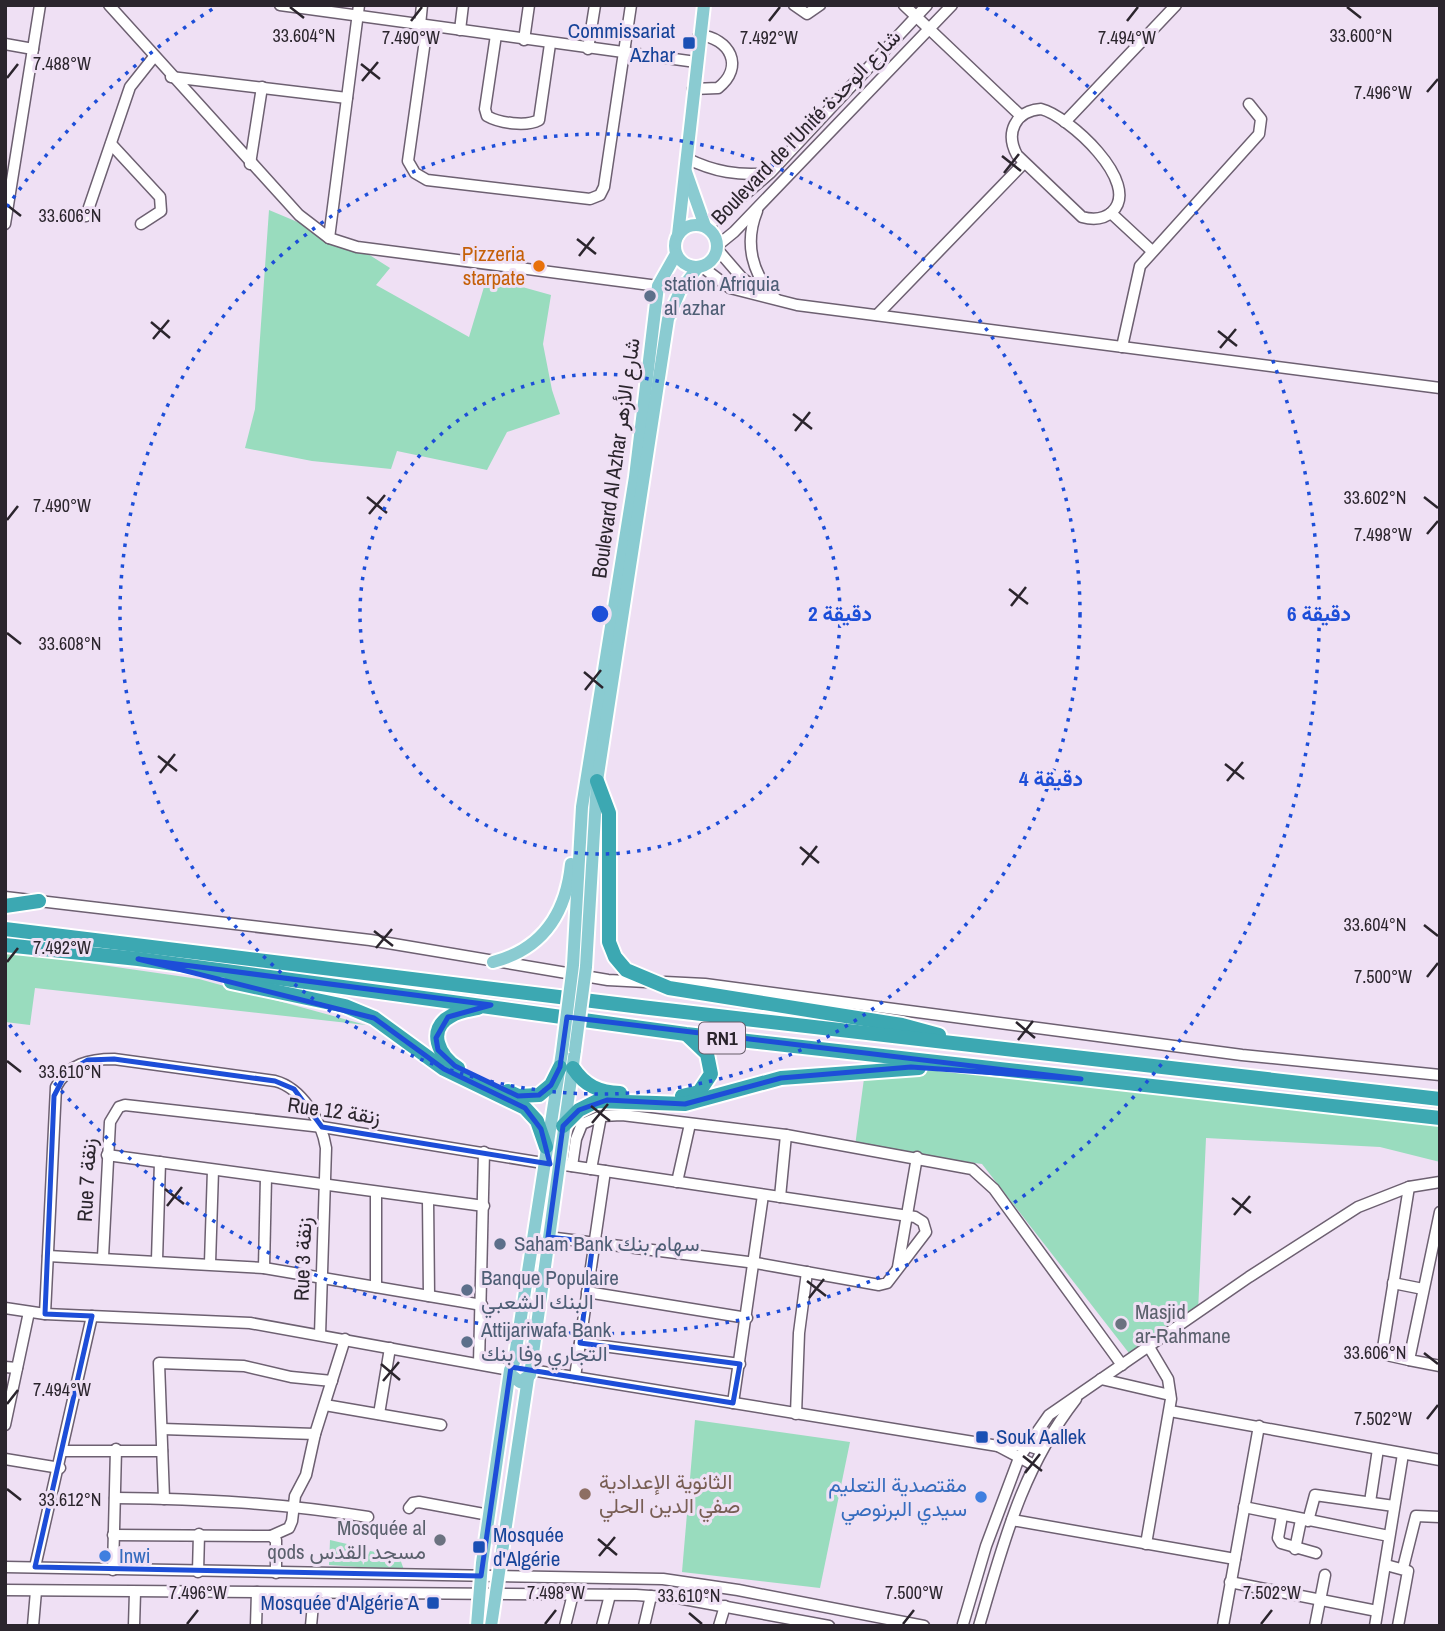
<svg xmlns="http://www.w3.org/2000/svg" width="1445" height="1631" font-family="'Archivo Narrow',Vazirmatn,sans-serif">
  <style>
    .green { fill: #99dcbe }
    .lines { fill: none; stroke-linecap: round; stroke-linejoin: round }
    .minor-casing { stroke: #6d6071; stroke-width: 13 }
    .major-casing { stroke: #fff; stroke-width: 16 }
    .highway-casing { stroke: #fff; stroke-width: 18 }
    .minor { stroke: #fff; stroke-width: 10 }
    .major { stroke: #8acbd1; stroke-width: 12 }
    .highway { stroke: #3ca8b2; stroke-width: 14 }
    .major-bridge-casing { stroke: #fff; stroke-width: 16; stroke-linecap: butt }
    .major-bridge { stroke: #8acbd1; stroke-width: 12 }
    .marked { fill: none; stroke: #1d4ed8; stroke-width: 5; stroke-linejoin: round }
    .ticks { fill: none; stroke: #2b252d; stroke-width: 2.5 }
    .ring { fill: none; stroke: #1d4ed8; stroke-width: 3.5; stroke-dasharray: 3.5 7 }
    .transit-dot { fill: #1a4fb4; stroke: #efe0f4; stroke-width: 2.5 }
    .food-dot { fill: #e8710a; stroke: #efe0f4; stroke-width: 2.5 }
    .service-dot { fill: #5c6f8a; stroke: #efe0f4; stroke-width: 2.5 }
    .worship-dot { fill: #6b7280; stroke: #efe0f4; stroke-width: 2.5 }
    .education-dot { fill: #8d6e63; stroke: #efe0f4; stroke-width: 2.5 }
    .shop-dot { fill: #3f7fe0; stroke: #efe0f4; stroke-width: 2.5 }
    .labels { text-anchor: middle; stroke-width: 6; stroke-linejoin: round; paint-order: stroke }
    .shield { fill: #efe0f4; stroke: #665d69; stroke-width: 2 }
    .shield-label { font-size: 19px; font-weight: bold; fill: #2b252d }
    .transit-label { font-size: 21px; fill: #164399; stroke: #efe0f4; text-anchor: end }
    .street-label { font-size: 21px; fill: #2b252d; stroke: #efe0f4 }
    .food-label { font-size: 21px; fill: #c56008; stroke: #efe0f4; text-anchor: end }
    .service-label { font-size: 21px; fill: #4e5e75; stroke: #efe0f4; text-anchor: start }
    .worship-label { font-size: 21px; fill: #5b616d; stroke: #efe0f4; text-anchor: start }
    .education-label { font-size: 21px; fill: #785e54; stroke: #efe0f4; text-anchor: start }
    .shop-label { font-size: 21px; fill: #366cbe; stroke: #efe0f4; text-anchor: end }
    .ticks-label { font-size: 18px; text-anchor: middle; fill: #2b252d; stroke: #efe0f4; stroke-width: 6; stroke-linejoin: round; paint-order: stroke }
    .centre { fill: #1d4ed8; stroke: #efe0f4; stroke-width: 3.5 }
    .ring-label { font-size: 21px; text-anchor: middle; font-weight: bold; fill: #1d4ed8; stroke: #efe0f4; stroke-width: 6; stroke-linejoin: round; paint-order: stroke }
  </style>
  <rect width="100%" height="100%" fill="#efe0f4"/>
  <!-- green -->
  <g class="green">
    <path d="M269 210 357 247 390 268 376 285 469 337 487 277 551 295 543 344 552 390 560 414 507 432 487 470 397 451 391 469 312 461 245 448 255 409Z"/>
    <path d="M5 951 199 979 366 1025 35 988 30 1025 5 1022Z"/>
    <path d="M911 1067 1081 1079 1440 1118V1162L1380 1147 1206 1138 1198 1312 1132 1357 982 1164 855 1146 865 1071Z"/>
    <path d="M695 1420 850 1442 820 1588 682 1572Z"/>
    <path d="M330 1540 360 1547 363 1565 370 1551 399 1556 404 1570 329 1565Z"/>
  </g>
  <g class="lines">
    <!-- minor casing -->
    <g class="minor-casing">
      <g id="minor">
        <path d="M109 5 299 215 329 238 357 247 658 286"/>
        <path d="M280 5 696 62"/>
        <path d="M794 5 807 14 820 5"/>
        <path d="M904 5 1021 116"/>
        <path d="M420 25 422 5"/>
        <path d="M427 26 408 161 415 173 427 180 590 199 600 195 604 187 631 5"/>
        <path d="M460 30 463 5"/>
        <path d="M496 35 485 109 487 116C499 123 526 127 539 120L550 44"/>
        <path d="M524 40 529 5"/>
        <path d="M5 44 33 49"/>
        <path d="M588 49 595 5"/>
        <path d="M171 77 347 98"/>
        <path d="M693 89 718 88C745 67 730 38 699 35"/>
        <path d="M1041 109C1067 115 1143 183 1112 212 1103 220 1093 220 1082 217L1017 155C1005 133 1015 111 1041 109Z"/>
        <path d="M1065 122 1176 5"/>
        <path d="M111 144 160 197 161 211 141 224"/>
        <path d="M686 158C714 172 739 176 769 173"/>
        <path d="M250 164 262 87"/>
        <path d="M757 211C744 243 752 275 776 299"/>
        <path d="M1111 213 1152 251"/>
        <path d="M86 216 130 87 153 58"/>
        <path d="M5 224 40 5"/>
        <path d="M707 227 770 173 927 5"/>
        <path d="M329 238 359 5"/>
        <path d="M718 245 734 232 952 5"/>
        <path d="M717 249 742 278 763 294"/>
        <path d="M701 266 730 288 797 305 1440 388"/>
        <path d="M877 315 1024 163"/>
        <path d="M1122 347 1140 266 1259 134 1261 119 1249 104"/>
        <path d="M5 897 370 940 608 980 646 982"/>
        <path d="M665 982 705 984 1242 1055 1440 1075"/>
        <path d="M107 1155 484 1206"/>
        <path d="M572 1166 576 1139 582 1124 601 1116 622 1115 786 1135 972 1169 994 1189 1122 1365"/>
        <path d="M591 1169 601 1116"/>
        <path d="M677 1182 690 1124"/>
        <path d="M1409 1187 1382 1354 1409 1360"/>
        <path d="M780 1197 786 1135"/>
        <path d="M428 1199 429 1296"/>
        <path d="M1440 1212 1409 1360 1440 1366"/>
        <path d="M548 1237 756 1263 879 1285 887 1283 926 1232 923 1222 915 1217 558 1164"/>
        <path d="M48 1256 264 1268 482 1305"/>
        <path d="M103 1257 110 1122 119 1107 125 1105 322 1127 543 1163"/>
        <path d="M157 1260 160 1162"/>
        <path d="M210 1263 213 1170"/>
        <path d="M898 1267 917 1157"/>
        <path d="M264 1268 266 1177"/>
        <path d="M1393 1283 1423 1289"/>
        <path d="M376 1287V1194"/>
        <path d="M587 1292 747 1318"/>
        <path d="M5 1308 45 1314 250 1323 510 1370"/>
        <path d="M45 1314 56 1087C68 1064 90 1059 114 1059L275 1081C302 1088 322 1122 326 1148L320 1335"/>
        <path d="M580 1343 740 1364"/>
        <path d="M479 1364 484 1152"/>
        <path d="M5 1367 17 1368"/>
        <path d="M531 1370 998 1446 1026 1445 1040 1450"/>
        <path d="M575 1377 605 1171"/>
        <path d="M1101 1379 1170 1395"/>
        <path d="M733 1403 763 1195"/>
        <path d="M325 1405 441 1425"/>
        <path d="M1170 1411 1440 1460"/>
        <path d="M379 1414 390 1348"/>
        <path d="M796 1414 799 1333 807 1272"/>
        <path d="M5 1425 29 1312"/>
        <path d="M162 1429 315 1434"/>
        <path d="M998 1446 1032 1464"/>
        <path d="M63 1451H162"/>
        <path d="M5 1459 60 1468"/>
        <path d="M115 1498C203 1499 281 1503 368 1517"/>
        <path d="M164 1499 159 1363 244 1366 291 1377 332 1381"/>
        <path d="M1370 1502 1378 1449"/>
        <path d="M1244 1507 1389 1536"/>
        <path d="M409 1508 413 1503 419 1502 489 1515"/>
        <path d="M1282 1516 1278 1538 1281 1543 1316 1553"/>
        <path d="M1012 1520 1235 1559"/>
        <path d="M1308 1521 1315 1495 1394 1506"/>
        <path d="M113 1535 271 1536 276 1540V1573"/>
        <path d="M271 1536 289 1528 292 1521 295 1496 306 1475 315 1434 345 1339"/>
        <path d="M1146 1544 1171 1399 1168 1379 1149 1347"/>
        <path d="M1295 1549 1301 1520"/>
        <path d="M1386 1565 1408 1571 1398 1626"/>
        <path d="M5 1567 663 1579 738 1590 924 1626"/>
        <path d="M35 1567 92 1316"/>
        <path d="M1403 1568 1416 1516 1440 1517"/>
        <path d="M113 1570 116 1449"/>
        <path d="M198 1572 199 1534"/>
        <path d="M1230 1582 1377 1611"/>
        <path d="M5 1590 636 1595 678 1598 829 1626"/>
        <path d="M963 1624 986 1546 1019 1458 1049 1415 1249 1277 1358 1207 1409 1187 1440 1182"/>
        <path d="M33 1626 36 1591"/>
        <path d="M134 1626 135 1592"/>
        <path d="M256 1626 257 1592"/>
        <path d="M311 1626 314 1593"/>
        <path d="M565 1626 573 1594"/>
        <path d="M602 1626 610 1595"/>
        <path d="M644 1626 651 1596"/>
        <path d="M719 1626 725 1606"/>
        <path d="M979 1626C1004 1542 1021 1470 1076 1399"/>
        <path d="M1223 1626 1259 1426"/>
        <path d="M1315 1626 1325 1575"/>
        <path d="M1375 1626 1403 1454"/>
      </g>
    </g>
    <!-- major casing -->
    <g class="major-casing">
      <g id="major">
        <path d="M686 172 705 226"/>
        <circle cx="696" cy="246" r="21"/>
        <path d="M678 235 704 5"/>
        <path d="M493 962C543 949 566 913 571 864"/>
        <path d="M573 965 582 807 635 477 658 286 676 254"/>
        <path d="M586 967 597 781 668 319 680 291 698 267"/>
        <path d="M510 1374 520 1382 530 1375 575 1050"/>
        <path d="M477 1626 482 1563 510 1370 514 1362 562 1052"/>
        <path d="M491 1626 528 1378"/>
      </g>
    </g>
    <!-- highway casing -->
    <g class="highway-casing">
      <g id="highway">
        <path d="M597 781 609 813V942L615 957 626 970 669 988 902 1025 939 1035"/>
        <path d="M5 906 39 901"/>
        <path d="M5 929C483 990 961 1045 1440 1099"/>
        <path d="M5 945 138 959 686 1034 1440 1118"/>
        <path d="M231 982 345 1006 374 1018 444 1069 525 1108 537 1121 546 1147"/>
        <path d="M458 1068C439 1057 426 1029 451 1016 459 1011 469 1010 478 1008"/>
        <path d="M573 1068C585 1086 599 1092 620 1093"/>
        <path d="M508 1091 518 1096 539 1095 551 1085 560 1067"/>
        <path d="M682 1096 699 1092 711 1074 707 1054 687 1035"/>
        <path d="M563 1126 579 1110 597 1101 685 1104 781 1078 919 1068"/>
      </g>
    </g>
    <!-- minor -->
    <use href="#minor" class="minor"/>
    <!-- major -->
    <use href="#major" class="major"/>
    <!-- highway -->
    <use href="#highway" class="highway"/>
    <!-- major-bridge casing -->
    <g class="major-bridge-casing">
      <g id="major-bridge">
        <path d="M575 1050 586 967"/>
        <path d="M562 1052 573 965"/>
      </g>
    </g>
    <!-- major-bridge -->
    <use href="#major-bridge" class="major-bridge"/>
  </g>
  <!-- marked area -->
  <path class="marked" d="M138 959 491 1005 448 1017 436 1038 438 1050 455 1066 518 1096 539 1095 551 1085 560 1067 567 1017 1081 1079 911 1067 781 1078 685 1104 607 1100 579 1110 563 1126 548 1237 593 1242 580 1343 740 1364 733 1403 511 1367 481 1576 35 1567 92 1316 45 1314 54 1096 66 1073 88 1060 114 1059 275 1081 294 1089 322 1127 550 1164 541 1129 525 1108 444 1069 374 1018Z"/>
  <!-- ticks -->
  <path class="ticks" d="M290 7 304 18M1347 7 1361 18M411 21 422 7M769 21 780 7M1127 21 1138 7M361 64 380 79M7 78 18 64M362 81 378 62M1427 92 1438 79M1002 156 1021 171M1004 173 1019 154M7 205 21 216M577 239 596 254M579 256 594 237M151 322 170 338M1218 331 1237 346M153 339 169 320M1220 348 1236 329M793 414 812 429M795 431 810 412M367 497 387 513M1424 497 1438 508M369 514 385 495M7 520 18 506M1427 534 1438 521M1009 589 1028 604M1011 606 1026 587M7 633 21 644M584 672 603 688M585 690 601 670M158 756 177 771M1225 764 1244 779M160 773 175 754M1227 781 1243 762M800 847 819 863M802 865 817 846M1424 925 1438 936M374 931 393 946M376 948 392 929M7 962 18 948M1427 977 1438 963M1016 1022 1035 1038M1018 1040 1033 1021M7 1061 21 1072M591 1106 610 1121M592 1123 608 1104M165 1189 184 1204M1232 1198 1251 1213M167 1206 182 1187M1234 1215 1250 1196M807 1281 826 1296M809 1298 824 1279M1424 1353 1438 1364M381 1364 400 1380M383 1381 399 1362M7 1404 18 1390M1427 1419 1438 1405M1023 1456 1042 1471M1025 1473 1040 1454M7 1489 21 1500M598 1539 617 1555M599 1556 615 1537M689 1613 702 1624M187 1624 198 1610M545 1624 556 1610M903 1624 914 1610M1261 1624 1272 1610"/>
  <!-- distance rings -->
  <g class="ring">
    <circle cx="600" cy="614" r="240"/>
    <circle cx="600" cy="614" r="480"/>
    <path d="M7 207A719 719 0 0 1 214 8M986 8A719 719 0 1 1 7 1021"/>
  </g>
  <!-- markers -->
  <g class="transit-dot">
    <rect x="682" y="36" width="14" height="14" rx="3.5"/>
    <rect x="975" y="1430" width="14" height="14" rx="3.5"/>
    <rect x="472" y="1540" width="14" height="14" rx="3.5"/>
    <rect x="426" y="1596" width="14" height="14" rx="3.5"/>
  </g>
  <circle class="food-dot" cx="539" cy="266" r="7"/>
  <g class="service-dot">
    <circle cx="650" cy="296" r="7"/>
    <circle cx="500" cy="1244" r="7"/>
    <circle cx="467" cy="1290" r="7"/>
    <circle cx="467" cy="1342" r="7"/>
  </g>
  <g class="worship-dot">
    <circle cx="1121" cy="1324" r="7"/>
    <circle cx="440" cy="1540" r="7"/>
  </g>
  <circle class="education-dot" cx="585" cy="1494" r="7"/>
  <g class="shop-dot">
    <circle cx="981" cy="1497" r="7"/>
    <circle cx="105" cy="1556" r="7"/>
  </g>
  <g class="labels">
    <!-- shield labels -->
    <rect class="shield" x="699" y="1022.5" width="46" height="31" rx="5"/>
    <g class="shield-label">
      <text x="722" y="1045">RN1</text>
    </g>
    <!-- transit labels -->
    <g class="transit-label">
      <text x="675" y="38">Commissariat<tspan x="675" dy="24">Azhar</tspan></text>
      <text x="996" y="1444" text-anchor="start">Souk Aallek</text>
      <text x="493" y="1542" text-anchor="start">Mosquée<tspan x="493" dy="24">d'Algérie</tspan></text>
      <text x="419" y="1610">Mosquée d'Algérie A</text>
    </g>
    <!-- street labels -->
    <g class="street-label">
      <text transform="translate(806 127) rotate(-46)" y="7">Boulevard de l'Unité شارع الوحدة</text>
      <text transform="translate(616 458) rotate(-82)" y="7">Boulevard Al Azhar شارع الأزهر</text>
      <text transform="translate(334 1111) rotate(8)" y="7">Rue 12 زنقة</text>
      <text transform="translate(87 1180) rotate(-87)" y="7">Rue 7 زنقة</text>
      <text transform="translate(303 1259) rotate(-88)" y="7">Rue 3 زنقة</text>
    </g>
    <!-- food labels -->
    <g class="food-label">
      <text x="525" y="261">Pizzeria<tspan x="525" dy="24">starpate</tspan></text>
    </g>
    <!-- service labels -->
    <g class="service-label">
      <text x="664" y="291">station Afriquia<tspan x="664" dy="24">al azhar</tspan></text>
      <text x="514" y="1251">Saham Bank سهام بنك</text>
      <text x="481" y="1285">Banque Populaire<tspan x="481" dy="24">البنك الشعبي</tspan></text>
      <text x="481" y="1337">Attijariwafa Bank<tspan x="481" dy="24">التجاري وفا بنك</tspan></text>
    </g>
    <!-- worship labels -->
    <g class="worship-label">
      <text x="1135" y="1319">Masjid<tspan x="1135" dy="24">ar-Rahmane</tspan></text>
      <text x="426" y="1535" text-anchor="end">Mosquée al<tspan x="426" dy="24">qods مسجد القدس</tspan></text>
    </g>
    <!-- education labels -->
    <g class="education-label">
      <text x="599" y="1489">الثانوية الإعدادية<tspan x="599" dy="24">صفي الدين الحلي</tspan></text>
    </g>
    <!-- shop labels -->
    <g class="shop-label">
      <text x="967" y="1492">مقتصدية التعليم<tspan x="967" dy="24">سيدي البرنوصي</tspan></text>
      <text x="119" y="1563" text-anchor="start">Inwi</text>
    </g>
  </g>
  <g class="ticks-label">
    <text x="1361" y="42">33.600°N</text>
    <text x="304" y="42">33.604°N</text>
    <text x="411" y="44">7.490°W</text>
    <text x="769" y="44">7.492°W</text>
    <text x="1127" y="44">7.494°W</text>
    <text x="62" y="70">7.488°W</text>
    <text x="1383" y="99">7.496°W</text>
    <text x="70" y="222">33.606°N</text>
    <text x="1375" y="504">33.602°N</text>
    <text x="62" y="512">7.490°W</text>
    <text x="1383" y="541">7.498°W</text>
    <text x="70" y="650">33.608°N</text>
    <text x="1375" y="931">33.604°N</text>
    <text x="62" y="954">7.492°W</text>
    <text x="1383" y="983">7.500°W</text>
    <text x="70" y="1078">33.610°N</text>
    <text x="1375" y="1359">33.606°N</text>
    <text x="62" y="1396">7.494°W</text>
    <text x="1383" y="1425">7.502°W</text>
    <text x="70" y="1506">33.612°N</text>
    <text x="198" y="1599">7.496°W</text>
    <text x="556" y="1599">7.498°W</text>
    <text x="914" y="1599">7.500°W</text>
    <text x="1272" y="1599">7.502°W</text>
    <text x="689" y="1602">33.610°N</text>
  </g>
  <circle cx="600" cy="614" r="10" class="centre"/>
  <g class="ring-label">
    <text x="840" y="621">2 دقيقة</text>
    <text x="1319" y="621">6 دقيقة</text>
    <text x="1051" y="786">4 دقيقة</text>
  </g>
  <!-- border -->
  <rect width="1445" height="1631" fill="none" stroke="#2b252d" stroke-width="14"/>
</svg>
